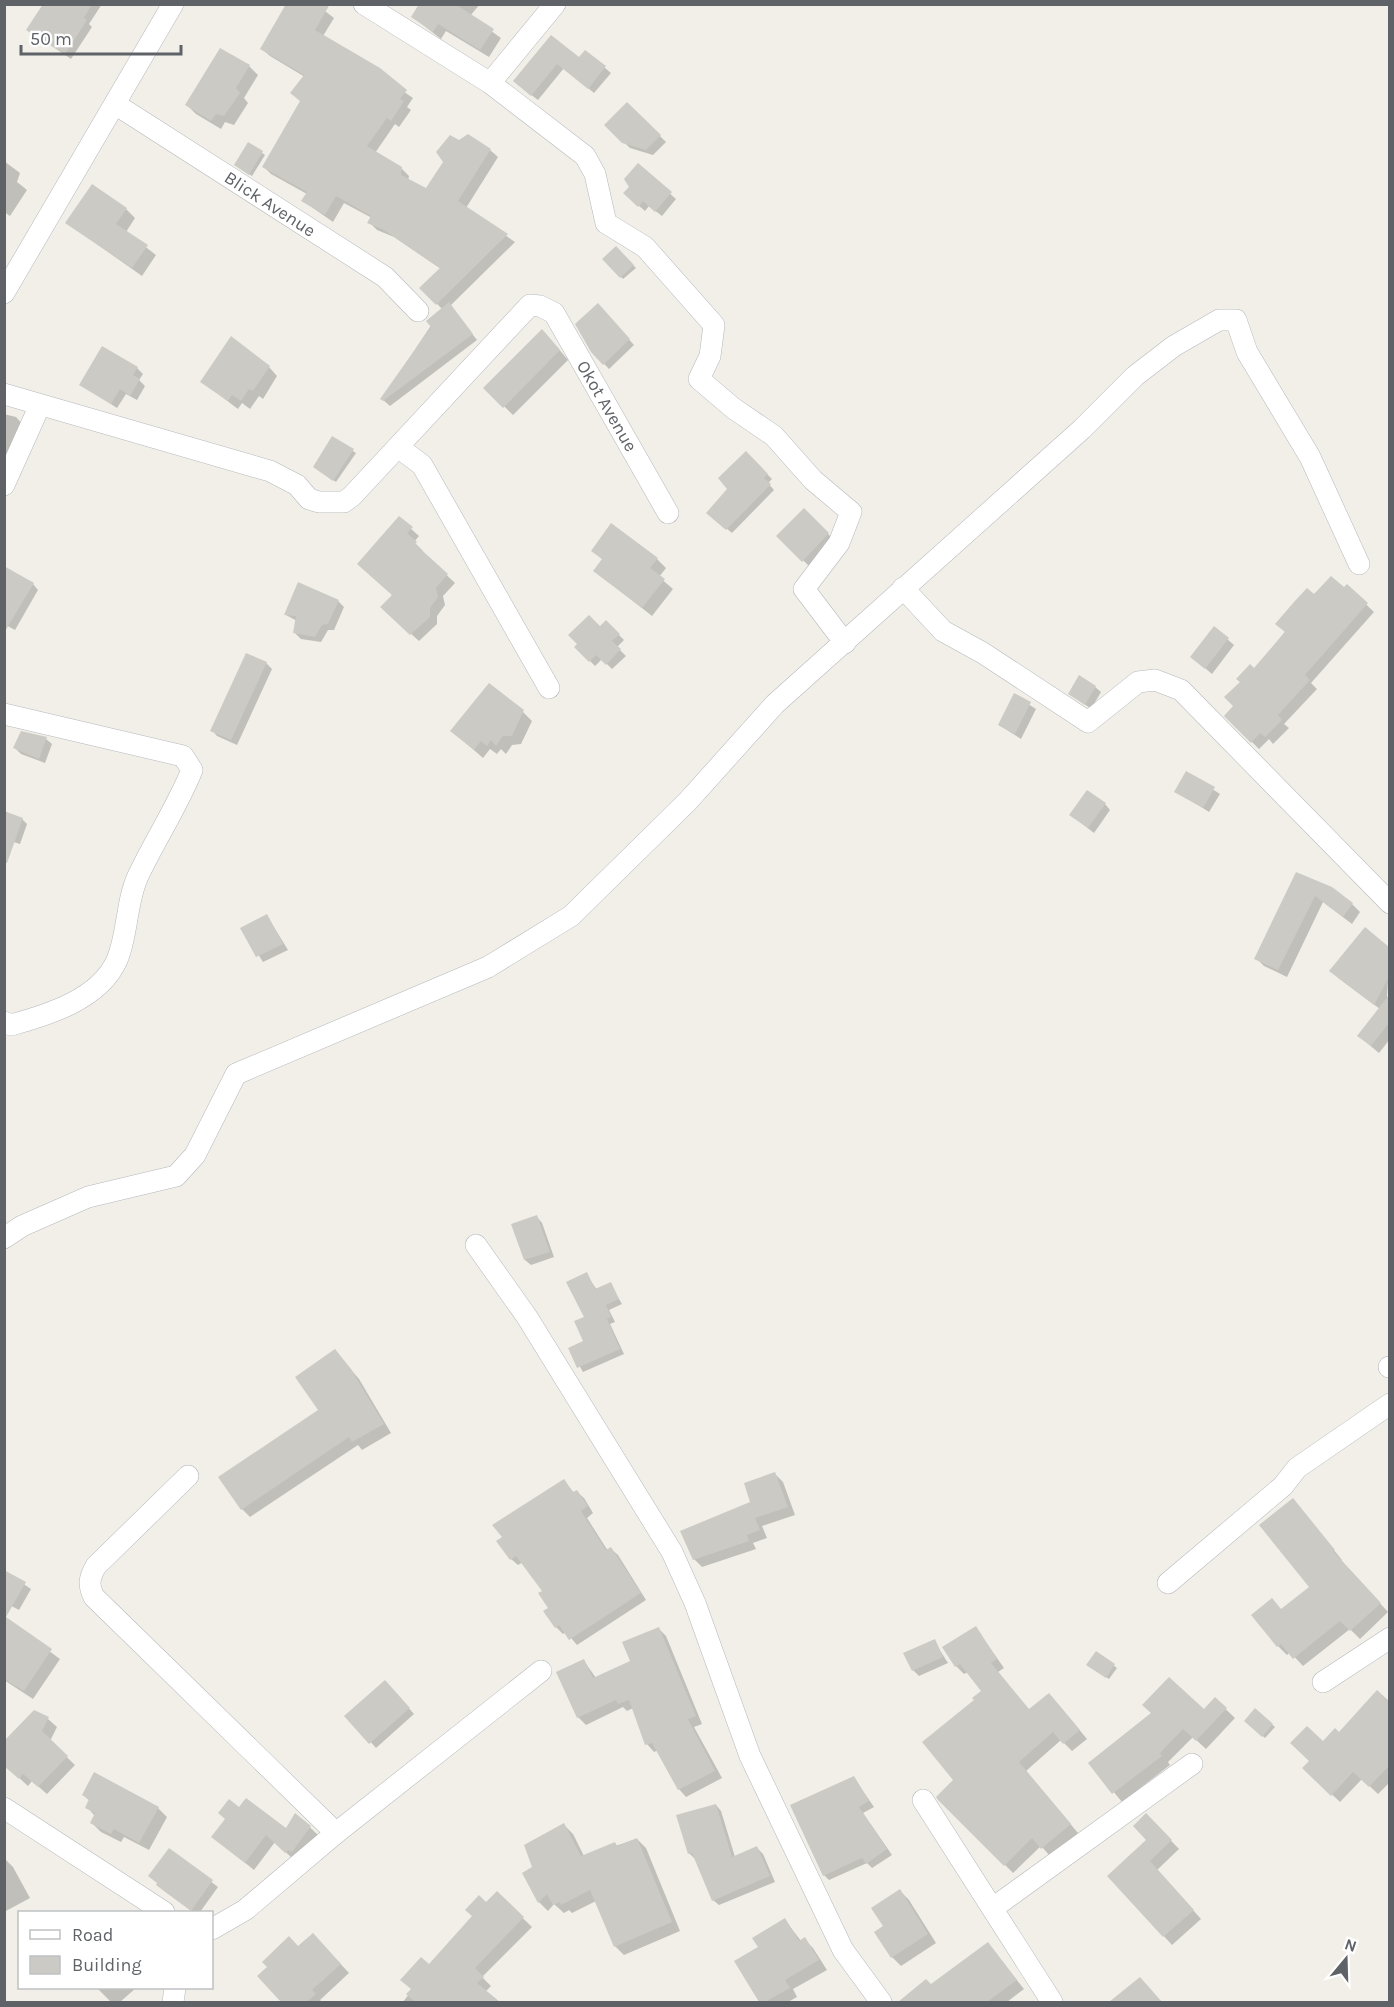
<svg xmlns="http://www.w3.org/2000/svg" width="1394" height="2007" font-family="Karla,sans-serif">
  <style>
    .shadow { fill: #0003 }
    .building { fill: #cccac5 }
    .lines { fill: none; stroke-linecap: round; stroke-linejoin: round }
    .minor-casing { stroke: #b5b8bc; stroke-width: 22 }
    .minor { stroke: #fff; stroke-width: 21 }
    .labels { text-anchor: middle; stroke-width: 4.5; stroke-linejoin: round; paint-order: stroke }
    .street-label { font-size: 18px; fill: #5f6368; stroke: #fff }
  </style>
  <rect width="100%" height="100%" fill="#f1efe8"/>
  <!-- shadow -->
  <g class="shadow">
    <path d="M45 4H102L89 24 92 27 71 59 28 30Z"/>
    <path d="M316 4 334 18 323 36 413 98 407 107 411 110 399 127 395 124 375 153 401 168 409 176 408 181 427 189 459 141 490 150 498 157 466 208 515 242 450 306 477 340 390 406 382 399 442 309 422 288 441 269 394 237 377 230 369 222 372 218 344 203 333 222 303 201 307 194 271 174 264 167 302 102 305 77 270 56 262 49Z"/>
    <path d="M421 4H480L470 16 501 38 489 57 446 31 441 39 413 17Z"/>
    <path d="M552 37 580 60 586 52 611 73 594 93 564 68 538 100 521 87Z"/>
    <path d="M249 66 258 75 244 98 248 103 234 125 225 122 221 129 196 114 187 105Z"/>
    <path d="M627 104 666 142 653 155 630 148 606 125Z"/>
    <path d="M249 144 265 155 252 176 238 167Z"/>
    <path d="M4 161 20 173 17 182 27 190 10 216 4 212Z"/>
    <path d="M638 166 676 199 662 216 649 206 645 211 631 199V188Z"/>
    <path d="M126 209 135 218 126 232 156 255 142 276 67 223Z"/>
    <path d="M616 248 636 268 623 279 604 259Z"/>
    <path d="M598 305 634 345 609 369 592 351Z"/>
    <path d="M551 340 568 360 513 415 485 388Z"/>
    <path d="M269 367 277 376 263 399 259 396 250 409 242 403 238 409 202 382Z"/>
    <path d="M137 368 143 374 139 380 145 386 137 400 126 394 117 408 81 385Z"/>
    <path d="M4 414 16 417 25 427 4 469Z"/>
    <path d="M333 438 356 453 336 482 318 469Z"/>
    <path d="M746 453 772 479 768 483 774 490 732 533 713 517Z"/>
    <path d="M804 510 834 540 809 566 778 536Z"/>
    <path d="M399 518 419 536 414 542 423 551 422 552 455 583 443 596 445 605 437 616V624L419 641 390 615Z"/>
    <path d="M593 550 657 559 666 568 659 577 673 589 652 616 595 571 603 560Z"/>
    <path d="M33 584 38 590 15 630 4 624Z"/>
    <path d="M1347 586 1374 612 1311 683 1317 689 1284 724 1289 728 1273 744 1269 739 1259 749 1226 716 1236 706 1254 670 1314 596 1344 589Z"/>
    <path d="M338 601 344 607 334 630H328L321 642 301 639 295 633 297 621 286 615Z"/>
    <path d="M606 622 624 640 617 647 626 656 612 669 602 659 595 666 576 647Z"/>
    <path d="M1214 628 1234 645 1212 674 1192 657Z"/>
    <path d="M266 663 272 669 237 745 217 736 212 730Z"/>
    <path d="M1095 687 1101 692 1091 709 1070 693Z"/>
    <path d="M1015 696 1036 709 1021 739 999 725Z"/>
    <path d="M523 712 532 721 521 744 512 745 506 754 501 749 497 754 490 749 483 758 452 731Z"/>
    <path d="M22 733 46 739 52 744 45 763 21 754 15 748Z"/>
    <path d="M1187 773 1220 794 1209 812 1176 791Z"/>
    <path d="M1105 804 1110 810 1094 833 1071 815Z"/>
    <path d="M22 819 27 824 20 844 4 839Z"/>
    <path d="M1297 874 1352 904 1360 912 1352 924 1323 902 1287 977 1264 966 1256 958Z"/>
    <path d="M267 916 288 950 263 962 242 928Z"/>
    <path d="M1365 929 1390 949 1387 997 1390 998V1039L1379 1053 1367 1043 1380 1009 1337 977Z"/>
    <path d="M537 1217 542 1223 554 1257 531 1265 525 1260 513 1225Z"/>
    <path d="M586 1274 597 1290 610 1284 622 1304 609 1310 615 1322 610 1324 624 1354 583 1372 570 1349 585 1342Z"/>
    <path d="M335 1351 359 1379 391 1433 362 1450 358 1445 250 1517 242 1509 320 1410Z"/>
    <path d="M775 1474 783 1482 795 1515 762 1526 767 1538 753 1543 756 1549 702 1567 694 1559 752 1502Z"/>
    <path d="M563 1480 574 1493 577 1492 584 1498 593 1513 587 1518 608 1551 611 1549 618 1555 646 1600 577 1645 566 1632 563 1634 556 1627 545 1611 550 1608 544 1591 523 1562 518 1565 511 1559Z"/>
    <path d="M1293 1500 1342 1560 1341 1561 1388 1612 1360 1639 1350 1629 1303 1666 1290 1652 1287 1655 1278 1646 1282 1610 1311 1587Z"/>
    <path d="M4 1571 31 1589 19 1610 4 1602Z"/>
    <path d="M4 1618 60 1659 33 1699 4 1680Z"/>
    <path d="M658 1628 666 1636 702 1724 694 1727 722 1778 686 1797 679 1789 658 1750 654 1752 647 1744 633 1708 627 1711 623 1707 586 1725 578 1717 584 1661 596 1678 632 1662Z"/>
    <path d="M976 1628 1004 1668 998 1672 1029 1711 1057 1703 1087 1739 1072 1751 1061 1740 1026 1771 1078 1833 1050 1856 1041 1846 1013 1873 938 1797 955 1781 976 1700 983 1691 968 1672 964 1674 956 1666Z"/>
    <path d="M934 1641 948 1663 919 1676 913 1670Z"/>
    <path d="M1096 1653 1117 1668 1109 1679 1091 1667Z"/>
    <path d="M390 1687 414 1714 376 1748 347 1716Z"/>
    <path d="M1377 1692 1390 1703V1782L1378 1794 1362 1779 1340 1802 1304 1768 1323 1743 1339 1734Z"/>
    <path d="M1215 1699 1235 1718 1206 1749 1193 1737 1168 1762 1170 1765 1122 1802 1090 1763 1204 1711Z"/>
    <path d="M1255 1710 1275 1727 1265 1738 1246 1721Z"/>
    <path d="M34 1712 48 1719 57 1727 50 1741 75 1765 47 1794 32 1781 28 1786 4 1764Z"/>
    <path d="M854 1778 874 1807 863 1813 892 1855 872 1868 867 1863 829 1880 824 1875Z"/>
    <path d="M83 1795 158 1808 167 1817 149 1850 124 1837 121 1842 101 1832 92 1823 95 1816 87 1807 90 1801Z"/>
    <path d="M716 1805 721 1811 735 1857 757 1848 763 1854 775 1882 719 1905 713 1900 695 1859 689 1853Z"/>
    <path d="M239 1809 286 1830 298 1816 318 1835 294 1860 275 1842 254 1870 213 1837Z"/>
    <path d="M1146 1815 1179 1849 1157 1870 1201 1919 1172 1945 1109 1876 1149 1840Z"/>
    <path d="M564 1825 573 1834 584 1856 637 1839 646 1848 680 1931 624 1955 615 1946 596 1901 572 1913 569 1910 564 1913 554 1904 548 1911 539 1902 524 1873 534 1868Z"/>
    <path d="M169 1850 218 1887 200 1912H194L163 1890Z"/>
    <path d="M4 1858 13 1867 30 1898 4 1912Z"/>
    <path d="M900 1891 909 1900 936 1943 901 1966 892 1957 885 1926Z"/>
    <path d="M497 1893 532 1927 482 1977 491 1986 485 1992 497 2002H403L429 1967Z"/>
    <path d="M785 1920 801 1941 804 1939 813 1948 827 1970 793 1989 797 1997 788 2002H761L736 1961 760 1947Z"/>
    <path d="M322 1944 349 1973 320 2000 322 2002H283L259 1976 299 1948Z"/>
    <path d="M988 1944 1024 1989 1007 2002H912L907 1997 931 1986Z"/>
    <path d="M1139 1979 1161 2002H1112Z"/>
    <path d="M97 1988H136L120 2002H111Z"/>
  </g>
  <!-- building -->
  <g class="building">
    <path d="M43 4H92L84 18 87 20 65 54 26 30Z"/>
    <path d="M286 4H330L315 30 380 68 407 90 400 99 404 101 391 121 387 118 367 146 402 167 401 175 426 188 443 162 436 152 450 135 459 140 468 134 491 149 458 201 508 234 436 305 419 288 440 268 384 230 367 223 371 216 336 196 325 215 301 201 307 192 262 167 300 101 290 93 304 75 260 49Z"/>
    <path d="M419 4H455L494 29 480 50 438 24 433 32 411 17Z"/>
    <path d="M551 35 579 57 585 50 606 66 588 89 557 64 531 96 513 81Z"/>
    <path d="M220 48 250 65 236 88 240 93 224 116 216 114 211 121 185 105Z"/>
    <path d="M627 102 661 135 646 150 622 143 604 125Z"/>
    <path d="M248 142 263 151 249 175 234 165Z"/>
    <path d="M638 163 672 192 655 212 643 201 638 207 623 193 629 187 624 179Z"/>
    <path d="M92 184 127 208 116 224 148 245 132 268 65 223Z"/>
    <path d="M616 246 634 265 620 278 602 259Z"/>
    <path d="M449 302 473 334 383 401 380 399 431 327 426 321Z"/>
    <path d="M598 303 630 339 603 365 591 352 575 324Z"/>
    <path d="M542 329 560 350 503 408 483 388Z"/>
    <path d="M231 336 270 366 253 391 249 389 241 401 232 395 228 401 200 382Z"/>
    <path d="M102 346 138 367 133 375 140 379 130 396 120 389 111 404 79 385Z"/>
    <path d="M332 436 354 449 333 481 313 467Z"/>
    <path d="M746 451 768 474 764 478 771 484 726 530 706 513 727 489 718 478Z"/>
    <path d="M804 508 829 533 802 562 776 536Z"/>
    <path d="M399 516 413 527 407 533 417 542 415 544 448 574 436 588 438 597 430 608V617L410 635 380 607 392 595 357 564Z"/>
    <path d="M611 523 658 558 650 568 665 579 642 608 593 571 602 559 591 551Z"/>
    <path d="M4 566 34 583 4 633Z"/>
    <path d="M1331 576 1344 587 1347 584 1368 603 1305 675 1310 680 1278 715 1282 720 1265 737 1260 733 1251 743 1224 716 1233 706 1224 697 1240 682 1236 679 1250 664 1254 668 1285 632 1275 624 1294 602 1307 588 1314 594Z"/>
    <path d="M298 582 339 600 328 624 322 625 315 637 293 633 296 616 284 615Z"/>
    <path d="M589 615 600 626 606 620 620 634 612 641 621 649 606 665 596 655 589 662 574 647 577 644 568 635Z"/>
    <path d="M1214 626 1229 638 1205 669 1190 657Z"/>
    <path d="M246 653 267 662 231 740 210 731Z"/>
    <path d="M1079 675 1096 686 1085 705 1068 694Z"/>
    <path d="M489 683 524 710 512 736H503L496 746 491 740 487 746 481 741 474 750 450 731Z"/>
    <path d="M1014 693 1031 702 1015 734 998 725Z"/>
    <path d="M21 731 47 737 39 759 13 748Z"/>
    <path d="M1186 771 1215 787 1203 808 1174 792Z"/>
    <path d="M1087 790 1106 803 1088 828 1069 815Z"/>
    <path d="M4 811 23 818 7 863H4Z"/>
    <path d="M1296 872 1332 887 1353 903 1343 917 1315 896 1278 970 1254 959Z"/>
    <path d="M267 914 283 944 256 957 240 928Z"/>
    <path d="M1365 927 1389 947V977L1374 1005 1329 971Z"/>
    <path d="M1389 995V1023L1371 1046 1357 1036Z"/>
    <path d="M537 1215 550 1252 524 1260 511 1224Z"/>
    <path d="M587 1272 595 1289 611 1282 619 1299 606 1305 611 1317 607 1319 620 1349 577 1368 568 1348 583 1341 574 1321 584 1317 566 1282Z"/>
    <path d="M335 1349 351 1369 384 1424 352 1442 349 1437 241 1510 218 1477 318 1410 295 1377Z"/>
    <path d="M775 1472 788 1507 755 1518 760 1530 747 1535 749 1541 693 1560 680 1531 750 1502 744 1483Z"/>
    <path d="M564 1479 573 1492 577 1490 588 1506 581 1511 606 1550 611 1547 641 1593 569 1640 559 1625 555 1628 543 1611 548 1608 538 1593 542 1591 516 1556 510 1560 496 1541 502 1537 492 1525Z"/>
    <path d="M1293 1498 1335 1550 1333 1551 1381 1603 1350 1631 1340 1621 1293 1659 1281 1644 1277 1647 1251 1615 1272 1598 1281 1609 1309 1587 1259 1525Z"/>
    <path d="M4 1570 26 1582 6 1617 52 1649 24 1691 4 1679Z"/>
    <path d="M976 1626 997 1659 991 1663 1029 1709 1049 1693 1080 1730 1063 1744 1053 1732 1019 1762 1071 1824 1041 1849 1032 1838 1004 1866 938 1800 936 1797 953 1780 922 1742 974 1700 972 1698 981 1691 960 1664 955 1667 942 1647Z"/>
    <path d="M659 1627 696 1716 688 1719 715 1771 678 1790 652 1743 645 1745 629 1700 618 1704 616 1700 577 1718 556 1672 584 1659 593 1678 630 1661 622 1642Z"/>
    <path d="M935 1639 943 1657 912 1671 903 1653Z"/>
    <path d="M1096 1651 1115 1664 1106 1678 1086 1665Z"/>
    <path d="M1169 1677 1204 1709 1215 1697 1227 1708 1196 1741 1183 1729 1160 1753 1162 1756 1112 1794 1088 1763 1151 1713 1142 1705Z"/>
    <path d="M385 1680 410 1708 369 1744 344 1716Z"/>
    <path d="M1377 1690 1389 1701V1766L1369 1787 1353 1772 1331 1796 1302 1768 1309 1761 1290 1743 1307 1726 1323 1741 1335 1728 1339 1732Z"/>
    <path d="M1255 1708 1273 1724 1262 1737 1244 1721Z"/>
    <path d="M34 1710 49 1717 42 1731 68 1756 38 1787 23 1774 19 1779 4 1766V1741Z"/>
    <path d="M94 1772 159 1807 139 1843 114 1829 111 1834 90 1823 95 1813 85 1808 89 1799 82 1795Z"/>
    <path d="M854 1776 869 1801 859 1807 887 1849 866 1864 862 1858 823 1876 790 1805Z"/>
    <path d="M246 1798 286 1828 295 1813 311 1826 292 1852 288 1850 285 1853 266 1835 245 1863 211 1837 225 1819 218 1813 229 1799 239 1807Z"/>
    <path d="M716 1804 732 1857 757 1846 770 1876 712 1901 692 1853 688 1854 676 1815Z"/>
    <path d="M1146 1813 1172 1840 1150 1861 1194 1910 1163 1937 1107 1876 1146 1840 1133 1826Z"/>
    <path d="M564 1823 581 1856 615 1842 617 1846 637 1838 672 1922 614 1947 590 1890 561 1905 560 1902 553 1905 547 1894 538 1903 522 1873 532 1867 524 1845Z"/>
    <path d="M169 1848 213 1880 191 1911 156 1885 157 1883 148 1876Z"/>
    <path d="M900 1889 928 1934 891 1958 874 1932 883 1926 871 1908Z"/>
    <path d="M497 1891 524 1917 475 1968 484 1977 477 1983 500 2002H415L406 1994 411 1989 400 1980 421 1957 429 1964 472 1916 465 1910 479 1895 486 1902Z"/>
    <path d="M785 1918 799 1941 805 1937 819 1960 785 1980 790 1988 765 2002H759L734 1961 758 1947 752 1938Z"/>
    <path d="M313 1933 341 1964 312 1990 316 1994 307 2002H281L257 1976 267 1967 262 1962 289 1936 298 1946Z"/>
    <path d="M988 1942 1017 1980 987 2002H898L926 1979 931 1984Z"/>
    <path d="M1140 1977 1162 2002H1109Z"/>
  </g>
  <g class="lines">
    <!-- minor casing -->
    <g class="minor-casing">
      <g id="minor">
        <path d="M364 4 490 83 585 156 595 174 606 223 645 247 714 325 710 356 699 379 733 408 774 436 813 480 851 512 839 543 804 589 845 643"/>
        <path d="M490 83 555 4"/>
        <path d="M115 104 385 277 418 311"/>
        <path d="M4 293 173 4"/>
        <path d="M4 394 270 471 297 485 309 499 319 502H344L352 496 530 305 540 306 554 313 668 513"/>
        <path d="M398 447 422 465 549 688"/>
        <path d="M4 485 40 405"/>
        <path d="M903 588 943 631 983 653 1088 722 1138 682 1155 680 1181 690 1390 903"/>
        <path d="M4 714 183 756 192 770C177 807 155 840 138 876 126 902 128 934 117 960 100 999 48 1015 11 1025L4 1022"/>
        <path d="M4 1238 22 1226 88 1197 176 1176 195 1155 236 1074 488 967 571 916 688 801 775 704 1082 429 1135 376 1174 346 1219 320H1236L1247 352 1310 457 1359 564"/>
        <path d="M476 1245 527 1317 672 1552 695 1603 750 1756 843 1950 881 2002"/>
        <path d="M1389 1367H1390"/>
        <path d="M188 1476 96 1566C89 1578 88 1585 94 1597L336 1833 245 1910 212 1929"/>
        <path d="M1168 1583 1283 1486 1297 1468 1390 1404"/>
        <path d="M1323 1682 1390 1638"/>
        <path d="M923 1800 1052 2002"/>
        <path d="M4 1808 164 1912"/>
        <path d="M336 1833 541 1671"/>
        <path d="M993 1908 1192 1764"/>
        <path d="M173 2002 175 1988"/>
      </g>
    </g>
    <!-- minor -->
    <use href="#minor" class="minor"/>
  </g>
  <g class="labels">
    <!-- street labels -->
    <g class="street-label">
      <text transform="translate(270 204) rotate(33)" y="6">Blick Avenue</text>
      <text transform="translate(607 406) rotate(60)" y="6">Okot Avenue</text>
    </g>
  </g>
  <!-- border -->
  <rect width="1394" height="2007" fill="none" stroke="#5f6368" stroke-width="12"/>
  <!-- legend -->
  <rect x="18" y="1911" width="195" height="78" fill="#ffffff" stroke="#bfc1c3" stroke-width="1.5"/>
  <rect x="30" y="1930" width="30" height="9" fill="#ffffff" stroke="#bfc1c3" stroke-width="1.5"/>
  <text x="72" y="1941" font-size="18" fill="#5f6368">Road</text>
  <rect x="30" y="1956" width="30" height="18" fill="#cccac5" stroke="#bfc1c3" stroke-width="1.5"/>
  <text x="72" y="1971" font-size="18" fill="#5f6368">Building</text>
  <!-- north arrow -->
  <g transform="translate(1346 1959) rotate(19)" stroke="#ffffff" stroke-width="4.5" paint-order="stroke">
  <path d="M0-4.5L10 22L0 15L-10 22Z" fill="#5f6368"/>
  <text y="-9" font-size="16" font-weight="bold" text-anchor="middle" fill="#5f6368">N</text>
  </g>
  <!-- scale -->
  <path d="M21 45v9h160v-9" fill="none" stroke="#5f6368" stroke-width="3"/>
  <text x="30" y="45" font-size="18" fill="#5f6368" stroke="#ffffff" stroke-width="4.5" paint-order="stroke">50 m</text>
</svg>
